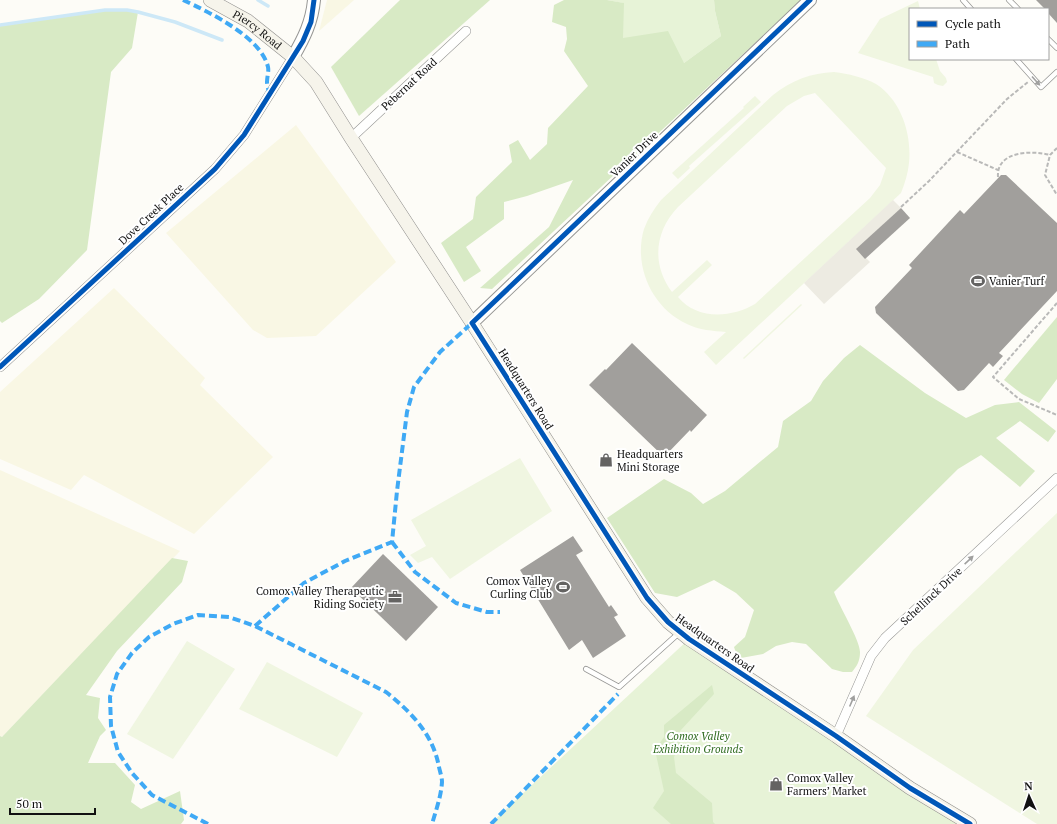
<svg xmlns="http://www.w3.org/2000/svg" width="1057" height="824" font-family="'PT Serif',serif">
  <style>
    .farmland { fill: #f9f7e4 }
    .green { fill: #e7f3d7 }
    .forest { fill: #d8eac5 }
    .pitch { fill: #f0f6e1; fill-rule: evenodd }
    .plaza { fill: #edebe2 }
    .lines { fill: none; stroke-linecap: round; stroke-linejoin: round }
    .stream { stroke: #cde8f7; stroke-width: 3.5 }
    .building { fill: #a19f9c }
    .service-casing { stroke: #979795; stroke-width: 6 }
    .minor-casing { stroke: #979795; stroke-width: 10 }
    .tertiary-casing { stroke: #979795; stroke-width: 14 }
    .secondary-casing { stroke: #8e8d8b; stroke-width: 14 }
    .path { stroke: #b9b9b8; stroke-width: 2; stroke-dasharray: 4 2; stroke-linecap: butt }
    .service { stroke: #fffffe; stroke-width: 4.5 }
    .minor { stroke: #fffffe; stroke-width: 9 }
    .tertiary { stroke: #fffffe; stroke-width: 12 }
    .secondary { stroke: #f6f4eb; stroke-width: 13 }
    .quiet { stroke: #3fa9f5; stroke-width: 4; stroke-dasharray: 8 4; stroke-linecap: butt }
    .cycleway-casing { stroke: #fff; stroke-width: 8 }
    .cycleway { stroke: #0057b8; stroke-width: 5 }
    .oneway { fill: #a0a09f }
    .labels { text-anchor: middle; stroke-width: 4; stroke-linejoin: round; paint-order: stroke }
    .street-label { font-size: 11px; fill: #111; stroke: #fff }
    .poi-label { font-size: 11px; fill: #111; stroke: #fff; text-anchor: start }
    .park-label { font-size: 11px; font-style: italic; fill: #2f6b1f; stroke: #fff }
  </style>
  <rect width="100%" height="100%" fill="#fdfcf7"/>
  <!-- farmland -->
  <g class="farmland">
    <path d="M327 0H354L319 31Z"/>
    <path d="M296 125 396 262 316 336 267 338 253 330 166 233Z"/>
    <path d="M114 288 205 378 200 385 273 457 194 534 84 475 71 490 0 459V392Z"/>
    <path d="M0 470 180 551 2 737 0 736Z"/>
  </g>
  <!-- green -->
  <g class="green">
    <path d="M607 0H714L715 11 721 36 684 63 623 38V3Z"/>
    <path d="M689 639 970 824H490Z"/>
  </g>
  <!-- forest -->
  <g class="forest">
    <path d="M400 0H490L359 116 331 67Z"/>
    <path d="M564 0H607L624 3 623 38 668 31 684 63 721 36 715 11 714 0H801L492 289 480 288 549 227 573 180 527 196 504 202V219L466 247 481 271 464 282 441 243 473 219 476 197 512 162 509 145 518 140 530 160 547 144 548 128 588 86 564 51 567 39 566 27 552 22 554 5Z"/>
    <path d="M105 10H127L138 12 132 48 111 72 87 250 39 299 2 323 0 321V25Z"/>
    <path d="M1057 317V379L1039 403 1022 394 1004 380Z"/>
    <path d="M860 345 925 393 966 418 995 405 1019 402 1056 431 1048 442 1020 421 996 438 1035 471 1020 487 981 455 958 469 834 592C839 606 860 640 860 652 860 661 857 666 852 672H843L832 669 806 644 792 642 776 646 763 654 741 658 736 653 734 647 745 637 754 610 736 593 714 580 677 597 655 593 607 518 664 479 691 493 703 504 725 491 778 447 783 421 811 401 823 381 844 358Z"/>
    <path d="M172 558 188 561 182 582 117 651 86 695 100 698 98 718 106 730 100 736 88 763H115L135 785 131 802 141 809 180 791 184 820 181 824H0V736L2 737Z"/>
    <path d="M712 685 714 694 680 731V744L674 757 676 773 712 803 713 822 715 824H671L653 808 664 791 655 750 664 737V725Z"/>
  </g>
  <!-- pitch -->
  <g class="pitch">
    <path d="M918 1 920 9H910V59H936L940 71 946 78 947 82 943 86 938 85 934 83 933 77 858 53 880 19Z"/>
    <path d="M834 72C849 74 863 77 876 84 901 100 912 134 909 163 908 173 905 183 901 193L716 365 704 352 726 332C713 331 699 330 687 324 652 308 633 266 644 229 648 218 654 209 661 200L773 95C792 80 811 73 834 72ZM815 93 886 168 880 185 870 198 755 304C731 318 697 320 678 297L712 265 707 260 672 292C651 264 655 231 678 207L787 106 804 96Z"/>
    <path d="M755 96 761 102 689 166 690 168 678 179 672 173 744 108 743 107Z"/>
    <path d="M801 304 802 305 744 359 743 358Z"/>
    <path d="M520 458 552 511 450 579 432 557 418 563 410 555 426 546 411 520Z"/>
    <path d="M1057 513V824H1037L866 716 913 650Z"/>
    <path d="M187 641 235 669 173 759 127 734Z"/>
    <path d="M267 662 363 713 337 757 239 709Z"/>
  </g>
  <!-- plaza -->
  <path class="plaza" d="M893 200 901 208 857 249 870 262 824 304 804 283Z"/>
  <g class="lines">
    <!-- stream -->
    <g class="stream">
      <path d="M258 0 268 6"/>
      <path d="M0 25 105 10H127L138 12 175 22 222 40"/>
    </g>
  </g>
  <!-- building -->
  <g class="building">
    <path d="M1036 0H1057V23L1048 13V9H1045Z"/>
    <path d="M1001 175H1006L1057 223V291L999 353 1003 356 993 367 989 363 964 390 958 391 876 313 875 307 912 268 909 265 960 210 964 214Z"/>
    <path d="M901 208 910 218 865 259 856 249Z"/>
    <path d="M632 343 707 415 691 432 690 430 664 457 589 385 605 369 606 370Z"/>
    <path d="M573 536 583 551 576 555 609 607 611 605 618 615 614 617 626 636 593 658 582 640 569 650 520 570Z"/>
    <path d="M383 554 438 607 406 641 351 588Z"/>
  </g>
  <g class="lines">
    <!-- service casing -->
    <g class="service-casing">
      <g id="service">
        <path d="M963 0 971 9"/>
        <path d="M1009 0 1018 9"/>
        <path d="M1048 39 1057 48"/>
        <path d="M1016 59 1041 87 1057 72"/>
        <path d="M586 669 619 687 679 633"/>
      </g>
    </g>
    <!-- minor casing -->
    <g class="minor-casing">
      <g id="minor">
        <path d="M351 138 466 31"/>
        <path d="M0 367 215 169 244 135 293 57"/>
        <path d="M836 736 871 656 885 638 1057 478"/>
      </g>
    </g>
    <!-- tertiary casing -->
    <g class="tertiary-casing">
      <g id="tertiary">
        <path d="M293 57C304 38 312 22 314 0"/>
        <path d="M472 323 810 0"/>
      </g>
    </g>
    <!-- secondary casing -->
    <g class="secondary-casing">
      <g id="secondary">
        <path id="s1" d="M210 0 248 21 293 57 316 82 351 138 472 323 647 598 668 622 689 639 836 736 910 788 970 824"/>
      </g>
    </g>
    <!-- path -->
    <g class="path">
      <path d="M1057 148 1050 155 1045 175 1057 195"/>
      <path d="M957 152 998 170"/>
      <path d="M998 177C996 151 1032 150 1050 155"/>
      <path d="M901 207 929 181 1007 99 1028 82"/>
      <path d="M1057 303 993 377 1019 399 1057 415"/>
    </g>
    <!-- service -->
    <use href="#service" class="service"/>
    <!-- minor -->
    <use href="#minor" class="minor"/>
    <!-- tertiary -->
    <use href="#tertiary" class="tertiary"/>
    <!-- secondary -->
    <use href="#secondary" class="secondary"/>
    <!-- quiet -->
    <g class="quiet">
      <path d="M183 0C209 12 261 37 268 67 269 71 267 77 267 82 267 86 269 90 269 94"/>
      <path d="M392 542 415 572 456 603 487 612H500"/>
      <path d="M255 626 304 583 345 561 392 542 397 491 407 412 414 387 440 352 472 323"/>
      <path d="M208 824 152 795 132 773 118 752 111 726 110 697 117 674 132 653 149 637 173 624 198 615 229 617 255 626 386 692C411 712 433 734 439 767 440 772 442 777 442 782 441 797 436 810 432 824"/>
      <path d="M491 824 618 694"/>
    </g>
    <!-- cycleway casing -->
    <g class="cycleway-casing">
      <g id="cycleway">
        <path d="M810 0 472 323 647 598 668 622 689 639 836 736 910 788 970 824"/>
        <path d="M0 367 215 169 244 135 293 57 303 41 311 22 314 0"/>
      </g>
    </g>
    <!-- cycleway -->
    <use href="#cycleway" class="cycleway"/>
  </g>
  <!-- one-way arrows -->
  <defs><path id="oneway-solid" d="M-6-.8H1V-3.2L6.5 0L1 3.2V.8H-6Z"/></defs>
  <g class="oneway">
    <use href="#oneway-solid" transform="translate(1036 81) rotate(48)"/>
    <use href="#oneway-solid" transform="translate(969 560) rotate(-43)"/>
    <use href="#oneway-solid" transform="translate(852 701) rotate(-67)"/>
  </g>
  <!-- icons -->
  <defs>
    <g id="stadium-bare" transform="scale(1.08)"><path d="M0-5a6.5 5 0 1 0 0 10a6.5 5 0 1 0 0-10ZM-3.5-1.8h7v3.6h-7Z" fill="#646362" stroke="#fff" stroke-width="2.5" paint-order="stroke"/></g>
    <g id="shop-bare" transform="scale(1.08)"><path d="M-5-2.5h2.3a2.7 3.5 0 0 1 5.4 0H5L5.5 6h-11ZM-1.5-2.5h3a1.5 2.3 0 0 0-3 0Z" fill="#646362" stroke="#fff" stroke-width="2.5" paint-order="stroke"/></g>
    <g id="office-bare" transform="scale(1.08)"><path d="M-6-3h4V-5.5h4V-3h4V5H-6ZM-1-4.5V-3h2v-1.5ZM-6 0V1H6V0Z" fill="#646362" stroke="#fff" stroke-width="2.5" paint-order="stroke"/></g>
  </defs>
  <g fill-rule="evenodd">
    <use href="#stadium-bare" x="978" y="281"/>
    <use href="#shop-bare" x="606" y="460"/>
    <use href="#stadium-bare" x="563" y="587"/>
    <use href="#office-bare" x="395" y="597"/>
    <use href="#shop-bare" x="776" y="784"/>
  </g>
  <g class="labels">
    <!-- street labels -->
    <g class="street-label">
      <text dy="4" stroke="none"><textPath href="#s1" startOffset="56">Piercy Road</textPath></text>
      <text transform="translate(409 84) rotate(-43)" y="4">Pebernat Road</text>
      <text transform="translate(634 154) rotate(-44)" y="4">Vanier Drive</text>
      <text transform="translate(151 214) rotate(-43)" y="4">Dove Creek Place</text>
      <text transform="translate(526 389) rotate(58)" y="4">Headquarters Road</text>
      <text transform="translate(931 596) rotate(-43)" y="4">Schellinck Drive</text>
      <text transform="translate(715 643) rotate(35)" y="4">Headquarters Road</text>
    </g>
    <!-- poi labels -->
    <g class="poi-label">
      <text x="989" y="285">Vanier Turf</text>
      <text x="617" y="458">Headquarters<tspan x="617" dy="13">Mini Storage</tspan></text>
      <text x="552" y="585" text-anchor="end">Comox Valley<tspan x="552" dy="13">Curling Club</tspan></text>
      <text x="384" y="595" text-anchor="end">Comox Valley Therapeutic<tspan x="384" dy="13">Riding Society</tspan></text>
      <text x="787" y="782">Comox Valley<tspan x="787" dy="13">Farmers’ Market</tspan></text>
    </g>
    <!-- park labels -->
    <g class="park-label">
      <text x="698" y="740">Comox Valley<tspan x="698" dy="13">Exhibition Grounds</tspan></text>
    </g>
  </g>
  <!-- legend -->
  <rect x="909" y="8" width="140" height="52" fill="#ffffff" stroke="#a0a0a0"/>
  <rect x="917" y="21" width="20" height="6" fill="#0057b8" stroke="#a0a0a0"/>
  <text x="945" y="28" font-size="12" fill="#111111">Cycle path</text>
  <rect x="917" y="41" width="20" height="6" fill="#3fa9f5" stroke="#a0a0a0"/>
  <text x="945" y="48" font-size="12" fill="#111111">Path</text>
  <!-- north arrow -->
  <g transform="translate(1029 796) rotate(357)" stroke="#ffffff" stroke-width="3" paint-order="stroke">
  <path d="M0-3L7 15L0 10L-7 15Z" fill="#111111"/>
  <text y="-6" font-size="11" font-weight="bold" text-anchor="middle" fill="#111111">N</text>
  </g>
  <!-- scale -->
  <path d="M10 808v6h85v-6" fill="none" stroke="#111111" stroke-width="2"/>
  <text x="16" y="808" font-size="12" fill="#111111" stroke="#ffffff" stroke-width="3" paint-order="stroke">50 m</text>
</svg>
